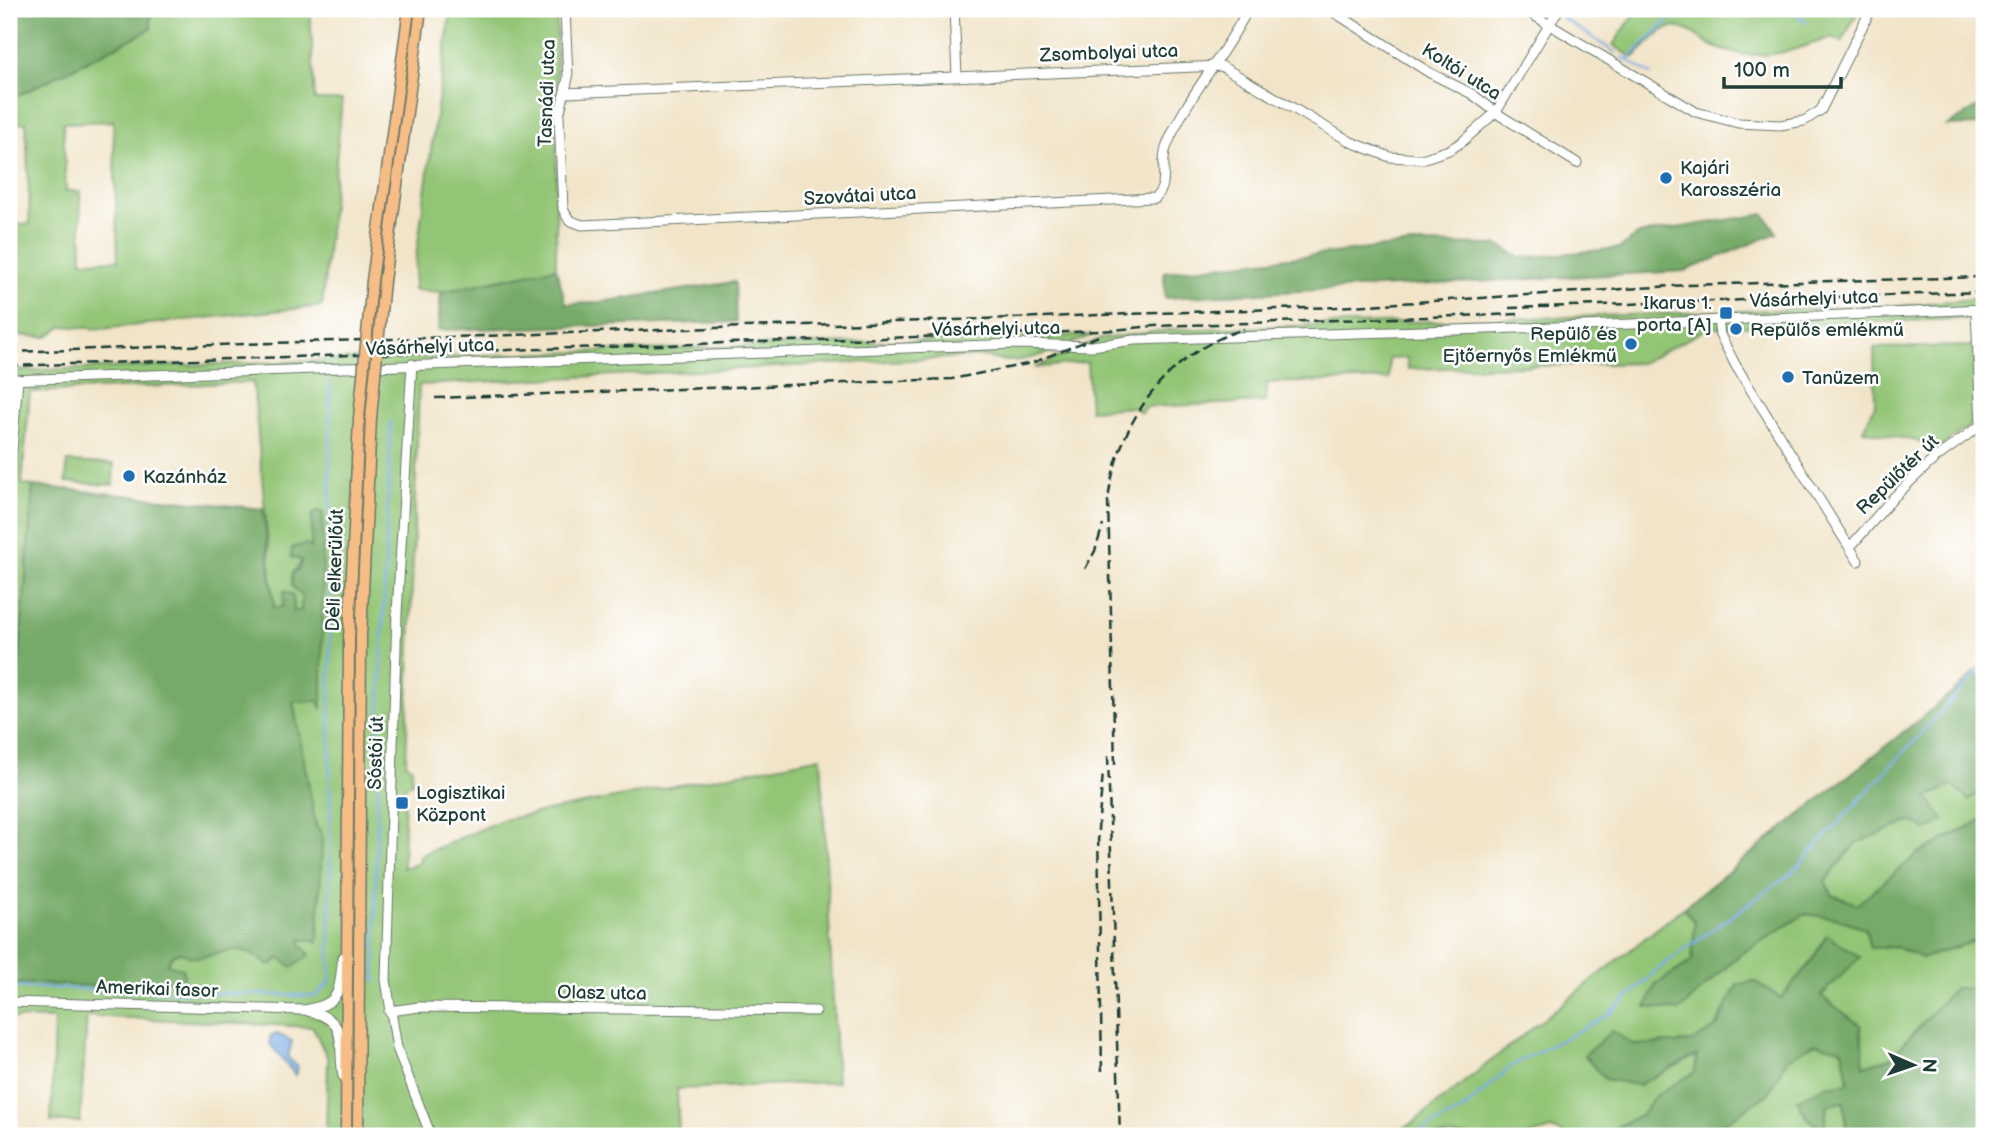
<svg xmlns="http://www.w3.org/2000/svg" width="1993" height="1145" font-family="'Balsamiq Sans',sans-serif">
  <style>
    .green { fill: #93c576; stroke: #598155; stroke-width: 2; fill-rule: evenodd }
    .forest { fill: #76aa67; stroke: #4a744e; stroke-width: 2 }
    .water { fill: #7aace5; stroke: #4c748c; stroke-width: 2 }
    .lines { fill: none; stroke-linecap: round; stroke-linejoin: round }
    .stream { stroke: #7aace5; stroke-width: 2.5 }
    .minor-casing { stroke: #687768; stroke-width: 11 }
    .major-casing { stroke: #687768; stroke-width: 13 }
    .minor { stroke: #fff; stroke-width: 9 }
    .major { stroke: #f6be86; stroke-width: 10 }
    .rail { stroke: #1f3d34; stroke-width: 2.5; stroke-dasharray: 10 5; stroke-linecap: butt }
    .major-bridge-casing { stroke: #687768; stroke-width: 13; stroke-linecap: butt }
    .major-bridge { stroke: #f6be86; stroke-width: 10 }
    .poi-dot { fill: #1f6fb2; stroke: #fff; stroke-width: 2.5 }
    .labels { text-anchor: middle; stroke-width: 5; stroke-linejoin: round; paint-order: stroke }
    .street-label { font-size: 19px; fill: #1f3d34; stroke: #fff }
    .poi-label { font-size: 19px; fill: #1f3d34; stroke: #fff; text-anchor: start }
  </style>
  <rect width="100%" height="100%" fill="#fff"/>
  <filter id="ink" filterUnits="userSpaceOnUse"><feTurbulence type="fractalNoise" baseFrequency=".0143" numOctaves="2"/><feDisplacementMap in="SourceGraphic" scale="14" xChannelSelector="R" yChannelSelector="G"/><feConvolveMatrix kernelMatrix="1 2 1 2 8 2 1 2 1" color-interpolation-filters="sRGB"/></filter>
  <filter id="wash" filterUnits="userSpaceOnUse"><feTurbulence type="fractalNoise" baseFrequency=".00686" numOctaves="4" result="noise"/><feDisplacementMap in="SourceGraphic" scale="28" xChannelSelector="R" yChannelSelector="G"/><feGaussianBlur stdDeviation="1.57" result="paint"/><feColorMatrix in="noise" values="0 0 0 0 0 0 0 0 0 0 0 0 0 0 0 0 0 1.4 0 .05"/><feComposite in="paint" operator="in"/></filter>
  <g filter="url(#wash)">
    <rect width="100%" height="100%" fill="#f1e4c8"/>
    <!-- green -->
    <g class="green">
      <path d="M150 9H310L315 100H342L322 306 100 329 63 326 47 337 9 335V225L30 224 26 123H9V100L151 29ZM113 121 118 260 82 261 80 191H66L63 123Z"/>
      <path d="M451 9H557L556 268 441 292 414 290 416 256Z"/>
      <path d="M1638 9H1859L1842 42 1832 37C1794 51 1755 64 1715 47 1701 41 1683 21 1666 29 1655 34 1643 49 1633 58L1613 45Z"/>
      <path d="M1984 298V318L1708 328 1642 363 1408 369 1407 358 1389 359V379L1267 383 1266 402 1145 407 1141 413 1133 407 1090 410 1087 362 1034 368 1100 339 1166 330 1898 306Z"/>
      <path d="M1092 335C1064 347 1016 371 986 356L419 385 406 763 412 768V782L405 787 403 868 418 864 421 855 502 820 821 757 837 1082 677 1089 679 1136H326L328 1059 313 1027 87 1016 80 1122H51L54 1019 9 1018V983L152 988 162 980 181 982 167 965 173 954 180 952C203 966 216 948 239 950 249 950 261 960 270 965L301 944V939L318 942 322 834 316 826 293 701H318L321 707 311 549 292 574V586L302 596 301 611H293L285 591 283 607H274L253 382 30 392 22 484 33 486 18 674H10L9 686V371Z"/>
      <path d="M1973 346 1979 419 1941 446 1863 430 1875 405 1874 348Z"/>
      <path d="M67 462 114 464 113 485 66 482Z"/>
      <path d="M1953 784 1968 800 1984 790V819L1919 853 1857 904 1832 895 1825 881 1856 843 1911 821 1943 819 1927 797Z"/>
      <path d="M1683 908 1695 922 1692 961 1655 985 1679 1011 1739 955 1805 914 1836 918 1865 928 1870 948 1896 947 1923 958 1984 938V987L1917 1028 1891 1058 1864 1066 1860 1025 1820 996 1827 935 1811 962 1781 998 1754 981 1737 985 1715 1028 1691 1042 1634 1045 1585 1055 1605 1079 1638 1085 1698 1054 1695 1072 1655 1096 1642 1114 1600 1136H1568L1552 1129 1527 1136H1388L1413 1123Z"/>
      <path d="M1815 1043 1842 1049 1849 1084 1826 1086 1824 1130 1827 1105 1844 1101 1848 1136H1704L1768 1094 1787 1059Z"/>
    </g>
    <!-- forest -->
    <g class="forest">
      <path d="M9 9H150L151 29 9 100Z"/>
      <path d="M1984 103V125L1947 126Z"/>
      <path d="M1764 214 1777 233 1685 271 1165 298 1164 272 1412 244 1498 245 1521 258 1620 248 1639 234Z"/>
      <path d="M556 268 566 304 593 303 735 282 736 322 438 330 441 292Z"/>
      <path d="M33 486 263 509 274 607H283L284 591 293 595 294 611H301L302 596 292 586V574L299 569 301 560 291 557 292 548 306 544 311 548 312 515 317 511 323 513 322 708 318 701 293 702 316 826 322 834 318 942 301 939V944L310 955 292 967 280 958 270 965C261 960 249 950 239 950 216 948 203 966 180 952L173 954 167 964 183 969 184 979 181 982 162 980 152 988 9 983V686L10 673 18 674Z"/>
      <path d="M1975 671 1984 683V773L1979 776 1984 790 1968 800 1953 785 1927 797 1944 820 1927 830 1911 821 1856 843 1825 881 1832 895 1857 904 1919 853 1984 819V938L1923 958 1896 947 1870 948 1865 928 1836 918 1805 914 1739 955 1679 1011 1646 1007 1655 985 1692 961 1695 922 1683 908 1966 682Z"/>
      <path d="M1827 935 1860 957 1821 996 1860 1025 1864 1066 1891 1058 1954 988 1984 987V1089L1980 1096 1984 1098V1136H1848L1844 1102 1827 1105 1824 1131 1807 1117 1797 1100 1826 1086 1849 1083 1842 1049 1815 1043 1787 1059 1768 1094 1704 1136H1600L1642 1114 1655 1096 1695 1072 1697 1055 1638 1085 1605 1079 1584 1055 1612 1031 1634 1045 1691 1042 1716 1028 1737 985 1754 981 1781 998 1811 962Z"/>
    </g>
    <!-- water -->
    <path class="water" d="M277 1034 292 1041 288 1058 298 1067 296 1076 270 1044V1036Z"/>
    <g class="lines">
      <!-- stream -->
      <g class="stream">
        <path d="M1788 9 1807 22"/>
        <path d="M1561 17 1616 53"/>
        <path d="M1622 57 1651 74"/>
        <path d="M1627 60 1672 17"/>
        <path d="M9 568 15 492"/>
        <path d="M370 945H375L378 752 391 421"/>
        <path d="M375 982V947"/>
        <path d="M9 987 316 996 330 982V381"/>
        <path d="M1411 1136 1463 1110 1511 1066 1607 1016 1664 964 1792 873 1984 665"/>
      </g>
    </g>
  </g>
  <g filter="url(#ink)">
    <g class="lines">
      <!-- minor casing -->
      <g class="minor-casing">
        <g id="minor">
          <path d="M565 9 568 78 559 116 563 209 569 220 582 225 1154 198C1170 188 1160 164 1166 148 1185 98 1224 57 1248 9"/>
          <path d="M954 9 957 76"/>
          <path d="M1329 9 1430 73 1472 94 1501 116 1577 163"/>
          <path d="M1523 9 1696 112 1738 123 1780 125 1804 121 1821 110 1871 9"/>
          <path d="M565 93 1221 66 1351 142 1390 157 1422 159 1449 150 1462 142 1496 112 1559 9"/>
          <path d="M1718 319 1720 335 1736 366 1858 561"/>
          <path d="M412 364 397 613 386 980 397 1048 431 1136"/>
          <path d="M9 380 1018 344 1092 346 1134 340 1585 326 1984 309"/>
          <path d="M9 485 18 379"/>
          <path d="M1850 547 1894 497 1934 459 1981 425 1976 310"/>
          <path d="M9 1002 303 1010C343 1004 338 992 343 957"/>
          <path d="M308 1011C350 1020 337 1042 343 1076"/>
          <path d="M389 1011 420 1007 816 1011"/>
        </g>
      </g>
      <!-- major casing -->
      <g class="major-casing">
        <g id="major">
          <path d="M372 281 409 9"/>
          <path d="M384 281 421 9"/>
          <path d="M346 1136 349 639 359 418"/>
          <path d="M358 1136 361 636 371 418"/>
        </g>
      </g>
      <!-- minor -->
      <use href="#minor" class="minor"/>
      <!-- major -->
      <use href="#major" class="major"/>
      <!-- rail -->
      <g class="rail">
        <path d="M1509 308 1984 292"/>
        <path d="M9 352 1336 307 1688 285 1984 277"/>
        <path d="M9 366 1102 331 1154 326 1520 314"/>
        <path d="M435 398 952 379 1032 363 1101 335"/>
        <path d="M1085 569 1095 551 1103 525"/>
        <path d="M1108 756 1120 1136"/>
        <path d="M1115 765 1108 501C1117 422 1167 353 1244 329"/>
        <path d="M1102 1071 1098 829 1103 773"/>
      </g>
      <!-- major-bridge casing -->
      <g class="major-bridge-casing">
        <g id="major-bridge">
          <path d="M359 418 372 281"/>
          <path d="M371 418 384 281"/>
        </g>
      </g>
      <!-- major-bridge -->
      <use href="#major-bridge" class="major-bridge"/>
    </g>
  </g>
  <!-- markers -->
  <g class="poi-dot">
    <circle cx="1666" cy="178" r="7"/>
    <rect x="1719" y="306" width="14" height="14" rx="3.5"/>
    <circle cx="1736" cy="329" r="7"/>
    <circle cx="1631" cy="344" r="7"/>
    <circle cx="1788" cy="377" r="7"/>
    <circle cx="129" cy="476" r="7"/>
    <rect x="395" y="796" width="14" height="14" rx="3.5"/>
  </g>
  <g class="labels">
    <!-- street labels -->
    <g class="street-label">
      <text transform="translate(1109 52) rotate(-2)" y="7">Zsombolyai utca</text>
      <text transform="translate(1462 71) rotate(32)" y="7">Koltói utca</text>
      <text transform="translate(546 93) rotate(-88)" y="7">Tasnádi utca</text>
      <text transform="translate(860 195) rotate(-3)" y="7">Szovátai utca</text>
      <text transform="translate(1814 298) rotate(-2)" y="7">Vásárhelyi utca</text>
      <text transform="translate(996 328) rotate(-1)" y="7">Vásárhelyi utca</text>
      <text transform="translate(430 346) rotate(-2)" y="7">Vásárhelyi utca</text>
      <text transform="translate(1897 474) rotate(-44)" y="7">Repülőtér út</text>
      <text transform="translate(334 570) rotate(-88)" y="7">Déli elkerülőút</text>
      <text transform="translate(375 753) rotate(-88)" y="7">Sóstói út</text>
      <text transform="translate(157 988) rotate(2)" y="7">Amerikai fasor</text>
      <text transform="translate(602 992) rotate(1)" y="7">Olasz utca</text>
    </g>
    <!-- poi labels -->
    <g class="poi-label">
      <text x="1680" y="174">Kajári<tspan x="1680" dy="22">Karosszéria</tspan></text>
      <text x="1712" y="309" text-anchor="end">Ikarus 1.<tspan x="1712" dy="22">porta [A]</tspan></text>
      <text x="1750" y="336">Repülős emlékmű</text>
      <text x="1617" y="340" text-anchor="end">Repülő és<tspan x="1617" dy="22">Ejtőernyős Emlékmű</tspan></text>
      <text x="1802" y="384">Tanüzem</text>
      <text x="143" y="483">Kazánház</text>
      <text x="416" y="799">Logisztikai<tspan x="416" dy="22">Központ</tspan></text>
    </g>
  </g>
  <!-- margin -->
  <rect width="1993" height="1145" fill="none" stroke="#fff" stroke-width="35"/>
  <!-- north arrow -->
  <g transform="translate(1913 1065) rotate(92)" stroke="#ffffff" stroke-width="5" paint-order="stroke">
  <path d="M0-5L12 26L0 18L-12 26Z" fill="#1f3d34"/>
  <text y="-10" font-size="19" font-weight="bold" text-anchor="middle" fill="#1f3d34">N</text>
  </g>
  <!-- scale -->
  <path d="M1724 77v10h117v-10" fill="none" stroke="#1f3d34" stroke-width="3.5"/>
  <text x="1734" y="77" font-size="21" fill="#1f3d34" stroke="#ffffff" stroke-width="5" paint-order="stroke">100 m</text>
</svg>
